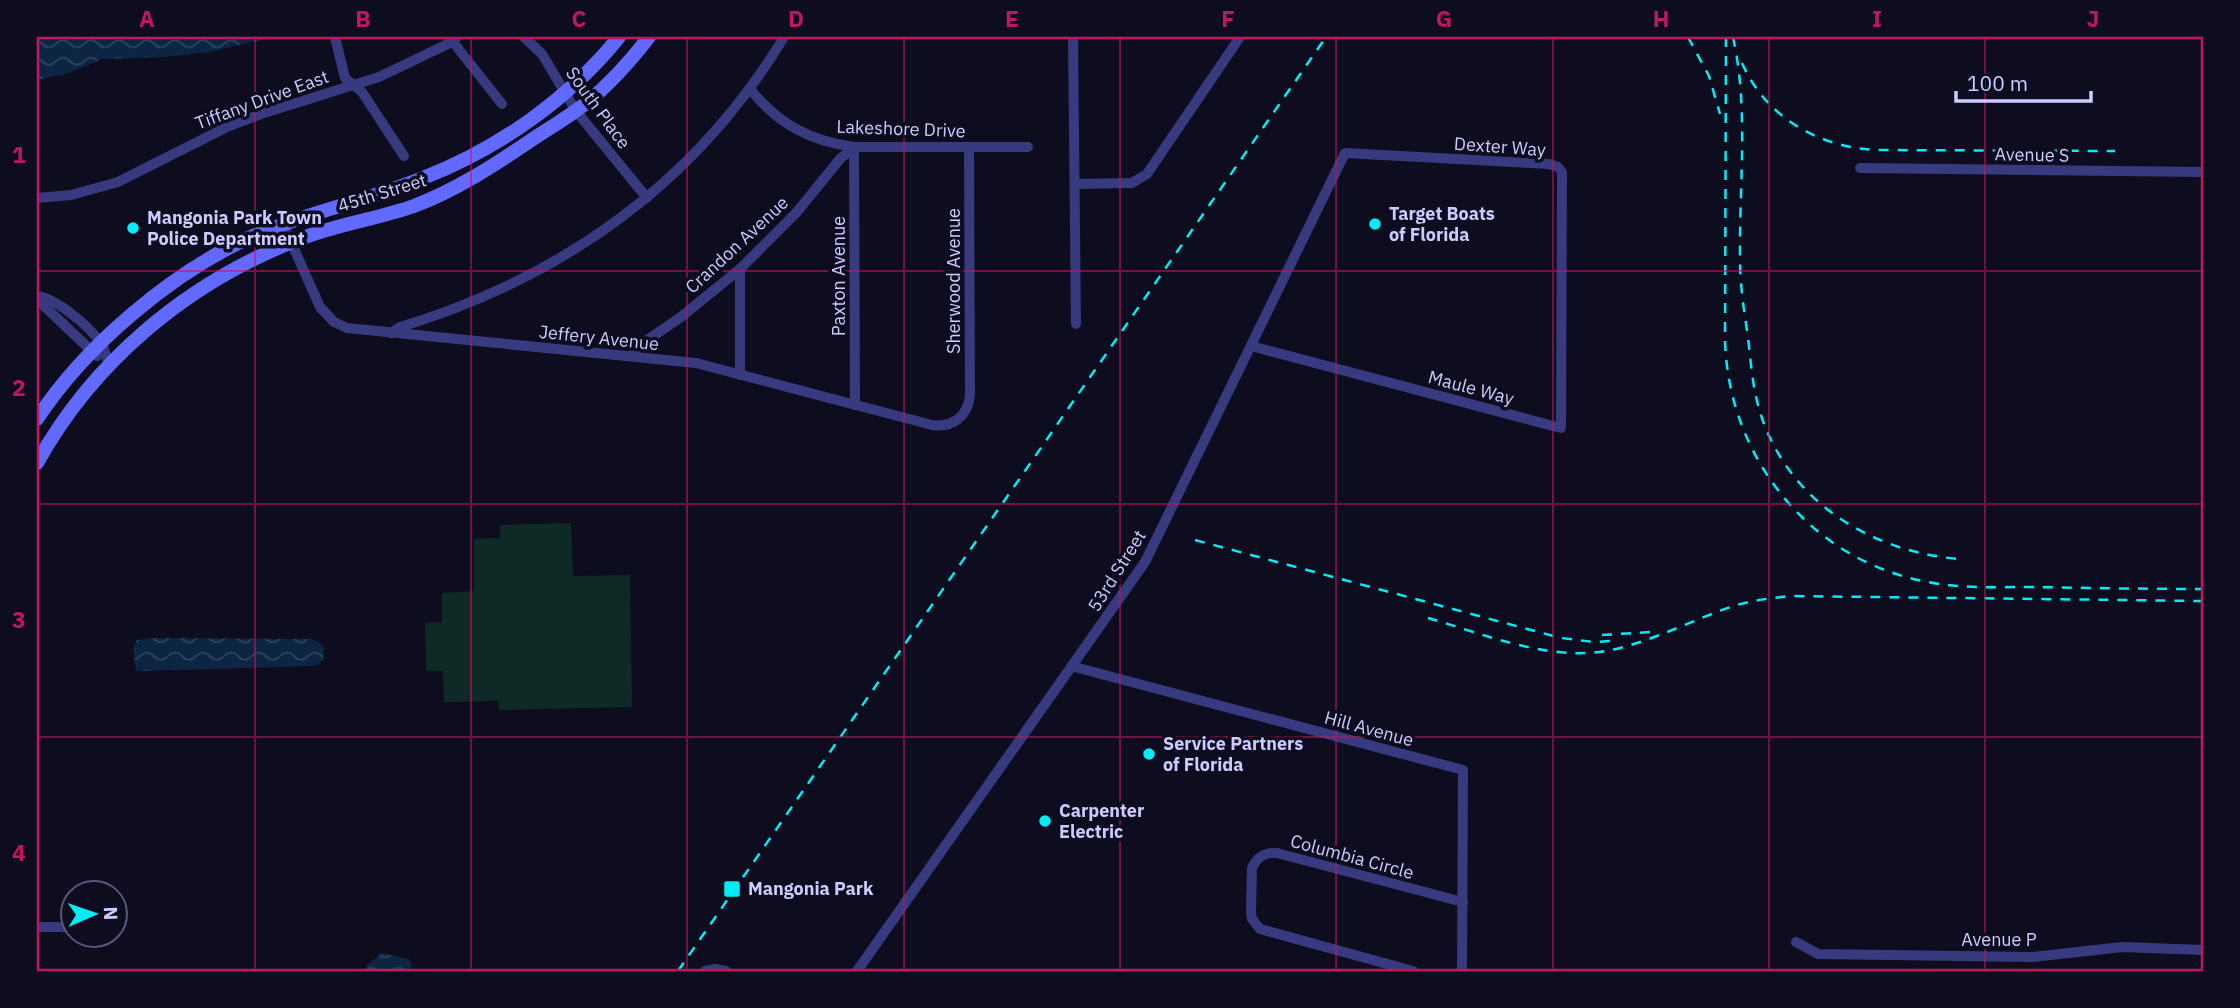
<svg xmlns="http://www.w3.org/2000/svg" width="2240" height="1008" font-family="'IBM Plex Sans',sans-serif">
  <style>
    .green { fill: #0f2926 }
    .water { fill: url(#water-waves) }
    .lines { fill: none; stroke-linecap: round; stroke-linejoin: round }
    .minor { stroke: #373a7e; stroke-width: 10 }
    .secondary { stroke: #6269fe; stroke-width: 14 }
    .rail { stroke: #01ecf4; stroke-width: 2.5; stroke-dasharray: 10 9; stroke-linecap: butt }
    .grid { fill: none; stroke: #c2185b; stroke-width: 2; stroke-opacity: 0.55 }
    .poi-dot { fill: #01ecf4; stroke: #0e0c1f; stroke-width: 2.5 }
    .labels { text-anchor: middle; stroke-width: 7; stroke-linejoin: round; paint-order: stroke }
    .street-label { font-size: 18px; fill: #cdcbff; stroke: #0e0c1f }
    .poi-label { font-size: 18px; font-weight: bold; fill: #cdcbff; stroke: #0e0c1f; text-anchor: start }
    .neatline { fill: none; stroke: #c2185b; stroke-width: 2.5 }
    .grid-label { font-size: 23px; text-anchor: middle; font-weight: bold; fill: #c2185b }
  </style>
  <defs>
    <pattern id="water-waves" width="16" height="10" patternUnits="userSpaceOnUse" patternTransform="scale(1.75)"><rect width="16" height="10" fill="#0c2543"/><path d="M0 5q4-4 8 0t8 0" fill="none" stroke="#2e435f"/></pattern>
  </defs>
  <rect width="100%" height="100%" fill="#0e0c1f"/>
  <!-- green -->
  <path class="green" d="M571 523 573 576 630 575 632 707 499 710 498 701 444 702 443 671H426L425 623 442 622V593L474 591V539L500 538V525Z"/>
  <!-- water -->
  <g class="water">
    <path d="M37 37H273L209 52 166 57 103 59 65 74 37 80Z"/>
    <path d="M154 638 311 639 319 642 324 648 323 660 315 666 136 671 133 648 137 640Z"/>
    <path d="M382 953 409 959 412 965 410 971H366L367 965Z"/>
  </g>
  <g class="lines">
    <!-- minor -->
    <g class="minor">
      <path d="M335 37 345 78 362 92 404 156"/>
      <path d="M449 37 502 104"/>
      <path d="M524 37 542 54 576 111 647 198"/>
      <path d="M1073 37 1076 324"/>
      <path d="M750 89C778 124 810 141 854 147H1028"/>
      <path d="M854 147 855 405"/>
      <path d="M1860 168 2203 172"/>
      <path d="M1075 184 1132 183 1147 174 1240 37"/>
      <path d="M37 198 71 195 118 182 227 127 261 114 379 77 452 42 457 37"/>
      <path d="M283 224 320 307 334 322 347 328 696 363 932 425C953 428 968 416 970 395L969 147"/>
      <path d="M740 269V375"/>
      <path d="M37 296C57 299 88 325 101 343 105 349 106 358 109 364"/>
      <path d="M37 297 42 304 97 356"/>
      <path d="M391 333 400 327C562 278 696 183 784 37"/>
      <path d="M631 356 640 345 681 317 740 269 796 213 840 159 854 147"/>
      <path d="M1071 666 1463 770 1462 971"/>
      <path d="M37 927H74"/>
      <path d="M1796 942 1818 954 2033 957 2122 947 2203 950"/>
      <path d="M705 971 715 969 726 971"/>
      <path d="M857 971 1145 562 1345 153 1549 164 1558 167 1562 172 1561 428 1251 346"/>
      <path d="M1413 971 1260 929 1252 919 1251 912 1252 868C1257 857 1264 852 1277 853L1463 902"/>
    </g>
    <!-- secondary -->
    <g class="secondary">
      <path d="M37 419C85 346 172 272 253 236 308 212 367 201 423 178 498 149 569 99 619 37"/>
      <path d="M37 463C93 362 185 285 292 242 332 225 374 220 414 206 456 190 493 166 530 141 545 131 560 122 574 112 602 93 628 64 649 37"/>
    </g>
    <!-- rail -->
    <g class="rail">
      <path d="M1688 37 1709 76 1720 114"/>
      <path d="M1726 37 1725 338C1727 454 1807 558 1923 581 1959 589 1997 587 2034 587 2090 588 2147 589 2203 589"/>
      <path d="M1733 37C1749 109 1739 185 1740 259 1740 285 1744 311 1748 337 1751 365 1753 394 1763 421 1793 504 1873 552 1959 559"/>
      <path d="M1742 63C1766 118 1820 148 1878 150L2115 151"/>
      <path d="M1195 540 1561 638 1594 642 1612 641"/>
      <path d="M1428 618C1487 635 1554 664 1616 649 1658 639 1696 618 1737 605 1754 600 1772 598 1790 596L2203 601"/>
      <path d="M1602 635 1651 632"/>
      <path d="M678 971 1326 37"/>
    </g>
  </g>
  <!-- grid -->
  <path class="grid" d="M255 37V971M471 37V971M687 37V971M904 37V971M1120 37V971M1336 37V971M1553 37V971M1769 37V971M1985 37V971M37 271H2203M37 504H2203M37 737H2203"/>
  <!-- markers -->
  <g class="poi-dot">
    <circle cx="1375" cy="224" r="7"/>
    <circle cx="133" cy="228" r="7"/>
    <circle cx="1149" cy="754" r="7"/>
    <circle cx="1045" cy="821" r="7"/>
    <rect x="723" y="880" width="18" height="18" rx="3.5"/>
  </g>
  <g class="labels">
    <!-- street labels -->
    <g class="street-label">
      <text transform="translate(262 100) rotate(-20)" y="6">Tiffany Drive East</text>
      <text transform="translate(598 108) rotate(54)" y="6">South Place</text>
      <text transform="translate(901 129) rotate(2)" y="6">Lakeshore Drive</text>
      <text transform="translate(1500 147) rotate(4)" y="6">Dexter Way</text>
      <text transform="translate(2032 155) rotate(1)" y="6">Avenue S</text>
      <text transform="translate(382 193) rotate(-17)" y="6">45th Street</text>
      <text transform="translate(737 245) rotate(-43)" y="6">Crandon Avenue</text>
      <text transform="translate(839 276) rotate(-90)" y="6">Paxton Avenue</text>
      <text transform="translate(954 281) rotate(-90)" y="6">Sherwood Avenue</text>
      <text transform="translate(599 338) rotate(6)" y="6">Jeffery Avenue</text>
      <text transform="translate(1471 388) rotate(15)" y="6">Maule Way</text>
      <text transform="translate(1117 571) rotate(-58)" y="6">53rd Street</text>
      <text transform="translate(1369 729) rotate(15)" y="6">Hill Avenue</text>
      <text transform="translate(1352 857) rotate(15)" y="6">Columbia Circle</text>
      <text x="1999" y="946">Avenue P</text>
    </g>
    <!-- poi labels -->
    <g class="poi-label">
      <text x="1389" y="220">Target Boats<tspan x="1389" dy="21">of Florida</tspan></text>
      <text x="147" y="224">Mangonia Park Town<tspan x="147" dy="21">Police Department</tspan></text>
      <text x="1163" y="750">Service Partners<tspan x="1163" dy="21">of Florida</tspan></text>
      <text x="1059" y="817">Carpenter<tspan x="1059" dy="21">Electric</tspan></text>
      <text x="748" y="895">Mangonia Park</text>
    </g>
  </g>
  <!-- border -->
  <rect width="2240" height="1008" fill="none" stroke="#0e0c1f" stroke-width="77"/>
  <!-- north arrow -->
  <g transform="translate(94 914) rotate(88)"><circle r="33" fill="#0e0c1f" stroke="#5a5879" stroke-width="2"/>
  <path d="M0-5L12 26L0 18L-12 26Z" fill="#01ecf4"/>
  <text y="-10" font-size="19" font-weight="bold" text-anchor="middle" fill="#cdcbff">N</text>
  </g>
  <!-- scale -->
  <path d="M1956 91v10h135v-10" fill="none" stroke="#cdcbff" stroke-width="3.5"/>
  <text x="1967" y="91" font-size="21" fill="#cdcbff" stroke="#0e0c1f" stroke-width="5" paint-order="stroke">100 m</text>
  <rect x="38" y="38" width="2164" height="932" class="neatline"/>
  <g class="grid-label">
    <text x="147" y="27">A</text>
    <text x="363" y="27">B</text>
    <text x="579" y="27">C</text>
    <text x="796" y="27">D</text>
    <text x="1012" y="27">E</text>
    <text x="1228" y="27">F</text>
    <text x="1444" y="27">G</text>
    <text x="1661" y="27">H</text>
    <text x="1877" y="27">I</text>
    <text x="2093" y="27">J</text>
    <text x="19" y="163">1</text>
    <text x="19" y="396">2</text>
    <text x="19" y="628">3</text>
    <text x="19" y="861">4</text>
  </g>
</svg>
